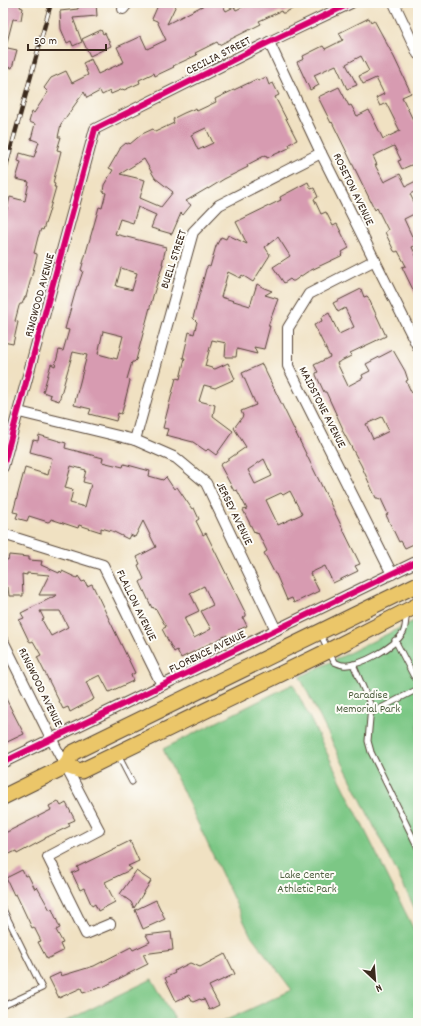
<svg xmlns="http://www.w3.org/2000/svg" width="421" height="1026" font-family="Dekko,sans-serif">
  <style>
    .green { fill: #7bc785; stroke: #5b7852 }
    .building { fill: #d79bb1; fill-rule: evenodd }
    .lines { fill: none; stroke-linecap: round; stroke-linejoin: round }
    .lane-casing { stroke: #564537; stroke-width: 7 }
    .street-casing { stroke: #564537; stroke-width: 12 }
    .primary-casing { stroke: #564537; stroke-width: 17 }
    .lane { stroke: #fff; stroke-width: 5 }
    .street { stroke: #fff; stroke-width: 10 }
    .primary { stroke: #ebc669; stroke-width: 15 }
    .rail-casing { stroke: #3b2a1e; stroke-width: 4.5 }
    .rail { stroke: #fdfcf7; stroke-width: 3; stroke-dasharray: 9; stroke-linecap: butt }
    .cycleway-casing { stroke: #fdfcf7; stroke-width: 8 }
    .cycleway { stroke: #d6006c; stroke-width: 6 }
    .labels { text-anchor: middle; stroke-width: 4; stroke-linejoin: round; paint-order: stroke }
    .street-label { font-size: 12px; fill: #3b2a1e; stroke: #fdfcf7 }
    .park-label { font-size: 12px; fill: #516142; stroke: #fdfcf7 }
  </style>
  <rect width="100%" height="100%" fill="#fdfcf7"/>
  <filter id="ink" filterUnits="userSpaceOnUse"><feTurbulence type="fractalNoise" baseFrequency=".025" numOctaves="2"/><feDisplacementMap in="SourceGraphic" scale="8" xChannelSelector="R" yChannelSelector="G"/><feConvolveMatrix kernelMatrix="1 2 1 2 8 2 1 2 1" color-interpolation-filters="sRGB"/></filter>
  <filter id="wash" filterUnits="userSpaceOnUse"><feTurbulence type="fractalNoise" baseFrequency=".012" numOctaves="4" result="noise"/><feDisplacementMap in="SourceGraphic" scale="16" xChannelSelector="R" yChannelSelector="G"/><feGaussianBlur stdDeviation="0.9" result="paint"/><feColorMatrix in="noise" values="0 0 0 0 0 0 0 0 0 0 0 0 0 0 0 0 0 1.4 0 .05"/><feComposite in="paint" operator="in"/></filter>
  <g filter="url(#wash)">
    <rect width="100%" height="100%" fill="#f0e1c2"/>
    <!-- green -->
    <g class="green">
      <path d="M418 619V915L300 677Z"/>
      <path d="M293 684 418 938V1023H220L292 990 250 934 163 749Z"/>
      <path d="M152 979 177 1023H62Z"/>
    </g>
    <g id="blocks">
      <!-- building -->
      <g class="building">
        <path d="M3 3H21L20 7 23 8 21 20 13 19 6 46 3 45Z"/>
        <path d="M78 3H96L97 16 73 18 82 42 73 46 71 41 67 43 61 29 60 11 78 9Z"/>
        <path d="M159 3H177L167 24 208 3H221L226 11 234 7 236 10 251 3H304L284 13H282L281 11 259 21 261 24 219 45 217 42 195 53 197 55 173 66 174 67 157 75 155 76 154 73 139 80 140 83 124 90 123 89 111 94 110 91 102 95 100 91 87 98 84 92 61 124 58 137H61L57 150 61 151 53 183 55 184 54 187H56L48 215 43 230 41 229 38 237 34 253 37 254V256L26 297H25L22 304H20L19 306 15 321 18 322 13 344 3 342V311L6 295 3 294V225L10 197 25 201 29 182 16 179 21 162 18 161 20 153 34 157 39 142 31 139 35 124 29 122 32 112 34 113 48 92 44 88 51 78 66 71 72 83 88 75 83 63 91 59 98 74 124 62 117 47 141 36 147 49 166 40 157 21 152 19Z"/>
        <path d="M369 18 371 22 374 20 394 57 411 93 402 97 414 122 418 119V162L402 169 398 161 401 160 394 146 373 156 377 165H375L384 182 400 174 406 186 418 180V190L410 194 418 210V212L404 219 416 245 412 247 418 260V300L402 267 406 266 398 251 396 252 394 251 385 232 388 230 377 208 375 210 374 208 332 122 331 123 318 97 339 87 349 106 351 105 357 116 369 110 383 139 400 131 386 103 380 106 376 98 384 94 376 78 363 84 359 76 369 71 361 56 346 64 357 85 347 89 336 65 314 75 319 85 310 90 297 62 304 59 303 56 323 46 325 49 343 40 339 33Z"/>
        <path d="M101 30 103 34 105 33 111 46 90 56 82 39Z"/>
        <path d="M3 47 17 50 12 68 3 66Z"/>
        <path d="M266 77 269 85 273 83 279 95 275 97 297 140 289 144 290 146 289 148 267 158 266 155 247 165 248 167 224 179 208 189V188L186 201 191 205 183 215 181 213 172 234 151 228 156 215 138 207 133 223 120 219 115 234 166 247 162 264H163L153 296 136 360 134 362H132L127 379 130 380 129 385 122 412 121 414 118 413 116 421 89 414 91 409 74 405 87 355 73 352 59 401 50 398 51 395 43 392 51 364 55 366 59 350 63 351 69 330 65 329 77 286H78L83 271 81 270 99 207 102 208 106 193 103 192 104 185 113 170 109 168 120 149V148L126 143 127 144 129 143 130 144 142 134 153 129 155 132 174 123 173 120 174 118 184 113 196 108 197 111 216 102 215 99 217 98 257 79 258 81ZM206 128 213 143 198 150 191 135ZM144 159 155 178 173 192 161 207 140 198 145 180 120 174ZM121 268 137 273 132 290 116 286ZM103 331 123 336 117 359 98 354Z"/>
        <path d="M308 182 311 189 314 188 318 197 314 199 321 214 326 212 333 226 337 224 349 248 342 252 343 254 341 256 307 272 294 281H292L290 279 284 283 273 267 290 256 278 237 265 247 270 255 253 282 242 275 240 278 228 272 221 297 250 306 257 284 264 288 272 291 265 295 278 299 268 326H270L264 349 254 347 257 354 237 349 236 357H225L226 343 212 340 205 366 215 369 228 363 235 379 215 388 204 385 199 401 215 405 213 416 233 431 216 455 208 449 206 451 193 442 166 435 168 429 163 428 176 378 180 379 185 358H183L189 332 194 334 197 322 193 318 206 269 208 266 210 267 216 246 221 237 226 239 228 235 247 244 236 222 281 200 280 197Z"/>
        <path d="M361 289 364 297 367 296 368 297 386 336 350 353 351 356 337 363 348 386 363 378 362 375 370 371 366 364 393 350 405 371 408 380 406 381 418 406V542L405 548 401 541 399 542 386 515 388 514 381 499 379 500 378 498H376L361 465 342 430 343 429 326 392H324L316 375V373L318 372 314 365 330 357 314 325 322 321 321 318 322 317 329 313 339 334 354 327 345 308 338 312 333 303ZM382 417 389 431 373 439 366 424Z"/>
        <path d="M262 364 360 564 355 566 358 571 333 583 325 566 310 573 319 591 294 603 292 598 287 600 276 574H275L264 553 267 551 258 533 257 534 255 531 254 532 243 510 247 509 237 490 234 491 220 465 246 447 234 428 243 416 241 411 256 405 242 373ZM264 459 272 476 255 484 248 470ZM290 491 302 514 278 525 266 500 281 493 283 495Z"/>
        <path d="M39 435 66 443 65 448 103 458 102 462 123 467 124 464 150 471 149 476 163 480 166 477 174 489 177 487 192 509 194 508 199 519 196 521 203 535 206 533 246 614V616L243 618 247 626 238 630 239 632 228 637 227 635 181 658 177 650 174 652 162 629 166 627 156 609 155 610 153 607 152 608 140 582 144 579 138 565 140 564 137 557 156 547 143 521 135 537 130 535 128 539 112 531 101 528V532L79 525 78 528 51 519 50 521 48 522 29 516 27 521 16 518 18 513 13 512 25 468 48 475 52 458 30 452 33 440 38 441ZM71 466 86 470 83 482 91 484 85 507 70 503 73 490 65 488ZM204 586 213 605 201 611 211 629 194 638 184 618 199 611 190 593Z"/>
        <path d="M9 555 29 557V560L42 561 41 565 59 573 60 571 62 573V571L77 578 78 576 82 582 85 581 87 586 92 584 135 673 131 675 133 681 109 692 100 675 86 682 94 699 70 712 68 707 63 709 37 657 41 655 33 641 31 642 29 641 19 620 24 618 21 613 57 595H39L49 575 27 573V575L22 574 23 596H9L8 588H6L5 586 3 572V559L8 560ZM40 611H60L68 627 51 636 42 620 44 619Z"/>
        <path d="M3 693 24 734 3 744Z"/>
        <path d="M58 801 61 806 66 803 75 820 68 823 70 826 45 838V839L17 854 16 851 3 857V834L51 810 49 806Z"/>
        <path d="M130 841 139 861 128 866 132 869 105 882 115 902 98 911 95 904 92 906 84 888 80 890 72 873 79 870 77 867Z"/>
        <path d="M22 870 25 876 28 875 35 889 37 887 50 910 52 909 60 928 56 930 63 943 60 944 63 951 47 959 38 942 41 941 34 927 32 928 16 894 14 895 6 878Z"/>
        <path d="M136 871 151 881 134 908 131 902 120 894Z"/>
        <path d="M156 900 165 919 143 929 135 910Z"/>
        <path d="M171 932 173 950 143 954 148 964 126 975 105 986 83 993 81 988 59 998 49 978 60 973 61 976 94 966 131 947 133 950 150 942 146 935Z"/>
        <path d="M225 954 235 974 209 986 219 1005 209 1010 204 999 201 1000 200 999 193 1002 189 995 176 1001 165 978 175 973 174 971 190 963 200 967Z"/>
      </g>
    </g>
  </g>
  <g filter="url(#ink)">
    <use href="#blocks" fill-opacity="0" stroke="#564537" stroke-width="1"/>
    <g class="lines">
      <!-- lane casing -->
      <g class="lane-casing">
        <g id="lane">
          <path d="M320 633 334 662C337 663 341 665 343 665 360 667 394 647 403 633 406 628 405 620 407 615"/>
          <path d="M395 640 413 675 418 682"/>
          <path d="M353 664 371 706 368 741 371 752 418 848"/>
          <path d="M371 713 418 689"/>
          <path d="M118 755 132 782"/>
          <path d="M3 909 42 988 3 1006"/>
        </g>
      </g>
      <!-- street casing -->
      <g class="street-casing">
        <g id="street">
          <path d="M394 3 418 54"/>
          <path d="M123 9 128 3"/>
          <path d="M269 42 321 153 418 347"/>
          <path d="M375 260 309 294 288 328V366L392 574"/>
          <path d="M19 412 135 440 176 458 206 483 276 630"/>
          <path d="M135 440 193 232 219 205 321 153"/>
          <path d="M3 467 95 129 269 42 351 3"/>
          <path d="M3 534 103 565 162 685"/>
          <path d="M3 641 56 748 99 830 48 857 86 934 110 924"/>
          <path d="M6 761 418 561"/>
        </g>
      </g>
      <!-- primary casing -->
      <g class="primary-casing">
        <g id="primary">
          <path d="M66 766 81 771 328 651 418 605"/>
          <path d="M3 797 66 766 72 753 418 584"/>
        </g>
      </g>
      <!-- lane -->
      <use href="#lane" class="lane"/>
      <!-- street -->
      <use href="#street" class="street"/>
      <!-- primary -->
      <use href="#primary" class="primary"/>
      <!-- rail casing -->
      <g class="rail-casing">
        <path id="rail" d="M3 177 51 3"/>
      </g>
      <!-- rail -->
      <use href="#rail" class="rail"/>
      <!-- cycleway casing -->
      <g class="cycleway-casing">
        <g id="cycleway">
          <path d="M3 467 95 129 269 42 351 3"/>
          <path d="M6 761 418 561"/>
        </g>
      </g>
      <!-- cycleway -->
      <use href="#cycleway" class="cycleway"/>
    </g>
  </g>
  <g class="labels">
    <!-- street labels -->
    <g class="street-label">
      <text transform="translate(218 55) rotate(-27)" y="4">CECILIA STREET</text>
      <text transform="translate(354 189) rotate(64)" y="4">ROSETON AVENUE</text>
      <text transform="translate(173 259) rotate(-72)" y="4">BUELL STREET</text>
      <text transform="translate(39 295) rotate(-75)" y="4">RINGWOOD AVENUE</text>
      <text transform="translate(323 407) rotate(63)" y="4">MAIDSTONE AVENUE</text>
      <text transform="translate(235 513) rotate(64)" y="4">JERSEY AVENUE</text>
      <text transform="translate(137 605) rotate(64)" y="4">FLALLON AVENUE</text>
      <text transform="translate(207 651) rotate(-26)" y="4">FLORENCE AVENUE</text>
      <text transform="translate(41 687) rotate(64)" y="4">RINGWOOD AVENUE</text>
    </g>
    <!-- park labels -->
    <g class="park-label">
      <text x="368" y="698">Paradise<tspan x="368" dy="14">Memorial Park</tspan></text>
      <text x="307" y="878">Lake Center<tspan x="307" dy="14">Athletic Park</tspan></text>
    </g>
  </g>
  <!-- margin -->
  <rect width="421" height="1026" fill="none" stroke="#fdfcf7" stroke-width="16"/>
  <!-- north arrow -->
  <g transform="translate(375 980) rotate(154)" stroke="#fdfcf7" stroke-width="3" paint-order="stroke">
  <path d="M0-3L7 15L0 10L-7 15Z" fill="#3b2a1e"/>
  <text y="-6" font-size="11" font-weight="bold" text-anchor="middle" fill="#3b2a1e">N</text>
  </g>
  <!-- scale -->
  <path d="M28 44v6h78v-6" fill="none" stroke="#3b2a1e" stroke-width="2"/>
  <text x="34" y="44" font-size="12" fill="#3b2a1e" stroke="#fdfcf7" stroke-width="3" paint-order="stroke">50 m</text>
</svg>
